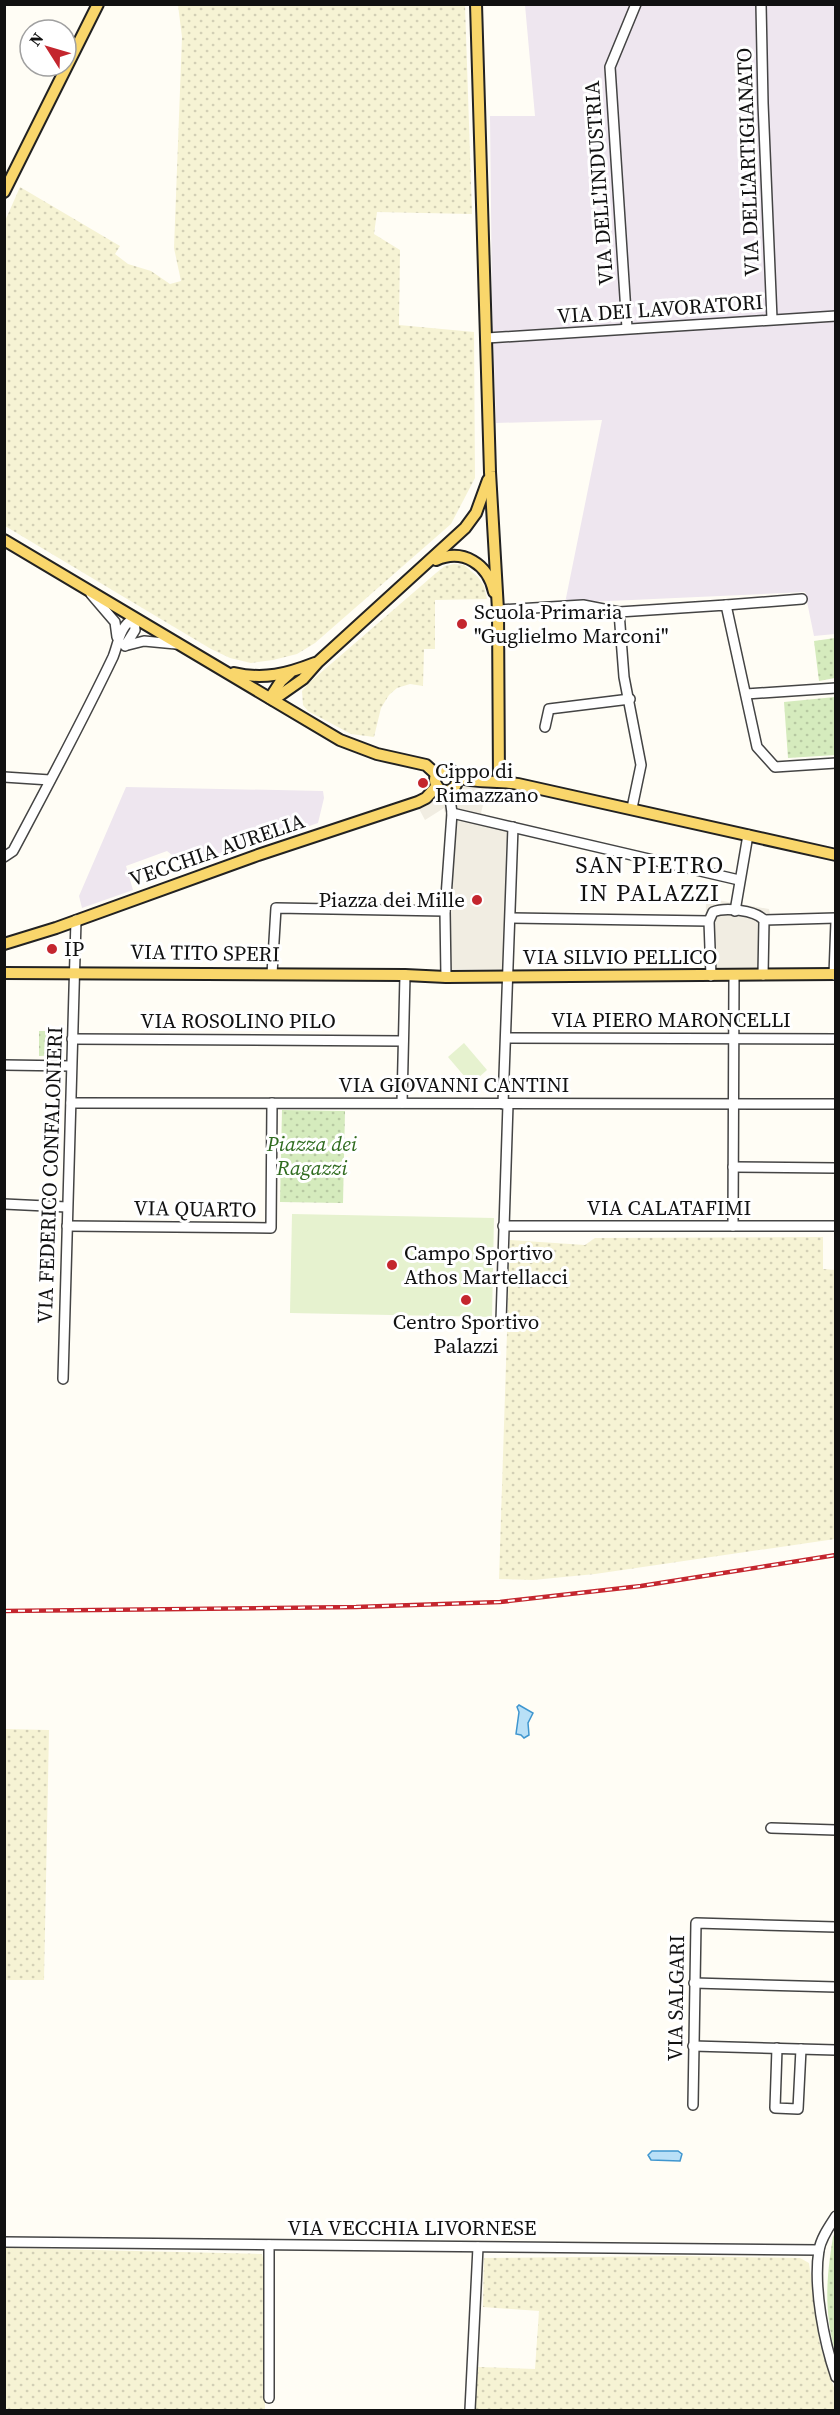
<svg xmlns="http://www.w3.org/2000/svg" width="840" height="2415" font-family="'Source Serif 4',serif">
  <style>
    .industrial { fill: #eee6ef }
    .farmland { fill: url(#farmland-dots) }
    .green { fill: url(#green-dots) }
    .pitch { fill: #e6f2cf }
    .plaza { fill: #f1ede2 }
    .water { fill: #b9e0f7; stroke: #3f96cf; stroke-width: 1.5 }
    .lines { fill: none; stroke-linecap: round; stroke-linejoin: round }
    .minor-casing { stroke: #444; stroke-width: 12 }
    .major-casing { stroke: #222; stroke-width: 14 }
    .minor { stroke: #fff; stroke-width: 9 }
    .major { stroke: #f9d66b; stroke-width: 10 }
    .rail-casing { stroke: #c4262e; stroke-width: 4.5 }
    .rail { stroke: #fff; stroke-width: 2; stroke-dasharray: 7; stroke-linecap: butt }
    .poi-dot { fill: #c4262e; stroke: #fff; stroke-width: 2 }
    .labels { text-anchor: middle; stroke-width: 6; stroke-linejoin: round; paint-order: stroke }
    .street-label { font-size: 21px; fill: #111; stroke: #fff }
    .poi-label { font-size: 21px; fill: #111; stroke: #fff; text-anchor: start }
    .park-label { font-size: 21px; font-style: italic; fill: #2f6b1f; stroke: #fff }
    .quarter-label { font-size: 24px; letter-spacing: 1.5px; fill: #111; stroke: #fff }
  </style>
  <defs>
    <pattern id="farmland-dots" width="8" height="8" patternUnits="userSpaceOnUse" patternTransform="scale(1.5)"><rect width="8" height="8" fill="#f6f3d4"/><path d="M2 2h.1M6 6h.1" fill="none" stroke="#d2cfb5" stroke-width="1.8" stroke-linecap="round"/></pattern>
    <pattern id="green-dots" width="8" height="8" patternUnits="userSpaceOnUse" patternTransform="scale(1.5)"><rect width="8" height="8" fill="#d5ebbd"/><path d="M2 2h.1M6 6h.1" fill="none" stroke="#b6c8a1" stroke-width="1.8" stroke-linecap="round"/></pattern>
  </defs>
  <rect width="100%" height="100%" fill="#fffdf5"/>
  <!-- industrial -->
  <g class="industrial">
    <path d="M525 5H835V634L814 636 805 592 565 603 602 420 496 423 492 300 490 116H535Z"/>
    <path d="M126 787 323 791 324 798 318 823 200 864 201 846 172 855 167 851 126 866 133 890 82 908 79 896Z"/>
  </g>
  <!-- farmland -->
  <g class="farmland">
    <path d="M178 5H465L472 214 377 212 374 234 400 250 399 325 474 332 475 478 451 524 315 643 297 654 273 660 251 663 230 658 211 649 5 526V221L20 187 120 246 115 254 128 264 151 271 170 284 181 281 174 248 182 37Z"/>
    <path d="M454 564 464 565 478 577 484 586 487 599 435 600V649H424L423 686 410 684 397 688 389 695 381 708 374 737 351 734 308 711 303 705 302 691 310 682 436 573 445 566Z"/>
    <path d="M823 1237V1269L836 1270 835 1539 595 1574 533 1580 499 1579 510 1240 585 1245 595 1238Z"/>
    <path d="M5 1729 49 1730 44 1980H5Z"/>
    <path d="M5 2248 262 2254 265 2267V2410H5Z"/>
    <path d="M681 2256 800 2258 809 2263 820 2344 835 2391V2410H475L478 2367 535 2369 539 2311 483 2307 484 2258Z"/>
  </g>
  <!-- green -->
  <g class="green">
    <path d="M835 638V678L819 681 814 641Z"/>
    <path d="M835 697V755L788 758 784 702Z"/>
    <path d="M39 1031H57V1035H64V1050L60 1055 39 1056Z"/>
    <path d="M282 1110 345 1111 343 1203 280 1202Z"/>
    <path d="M835 2232V2352C824 2309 826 2280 833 2237Z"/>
  </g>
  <!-- pitch -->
  <g class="pitch">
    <path d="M464 1043 487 1070 471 1084 448 1057Z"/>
    <path d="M292 1214 494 1218 492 1317 290 1313Z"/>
  </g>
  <!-- plaza -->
  <g class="plaza">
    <path d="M488 785 481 813 506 821 512 831 505 970 442 969 447 824 444 808 425 820 418 807 435 792 443 797H456L461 786Z"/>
    <path d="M706 898 769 909 771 919 768 975 705 980Z"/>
  </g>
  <!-- water -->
  <g class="water">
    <path d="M519 1705 533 1713 528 1723 529 1735 524 1738 521 1735 516 1734 519 1712 517 1707Z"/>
    <path d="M652 2151H678L682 2154 680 2161 651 2160 648 2155Z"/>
  </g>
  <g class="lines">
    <!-- minor casing -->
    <g class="minor-casing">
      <g id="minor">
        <path d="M761 4 763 103 772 319"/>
        <path d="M627 328 610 67 636 4"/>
        <path d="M487 338 836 316"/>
        <path d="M91 594 115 622 117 637"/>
        <path d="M726 605 802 599"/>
        <path d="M498 610 583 605 619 612 726 605 757 747 775 767 836 763"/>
        <path d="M619 612 624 677 641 765 632 808"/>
        <path d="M128 645 144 641 176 644"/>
        <path d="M746 694 836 688"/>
        <path d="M545 727 549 709 630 699"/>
        <path d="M4 777 50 780"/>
        <path d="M452 813 739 880"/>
        <path d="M4 857 13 851C47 787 82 722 113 657 119 642 119 627 134 618L135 630 125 646"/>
        <path d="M735 911 748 835"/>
        <path d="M511 918 709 921"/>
        <path d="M764 920 836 918"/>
        <path d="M272 974 276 908 445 911"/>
        <path d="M834 975 836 921"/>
        <path d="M711 976 709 921 713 912C725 907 755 910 764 920L763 975"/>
        <path d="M446 977 445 911 452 813 449 791"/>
        <path d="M506 1038 836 1039"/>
        <path d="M72 1039 403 1041"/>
        <path d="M4 1065 71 1066"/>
        <path d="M71 1103 836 1104"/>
        <path d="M402 1103 405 975"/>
        <path d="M503 1104 513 827"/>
        <path d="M733 1167 836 1168"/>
        <path d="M4 1204 67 1207"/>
        <path d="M67 1226 271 1228 272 1103"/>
        <path d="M503 1226H836"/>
        <path d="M733 1226 734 975"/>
        <path d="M501 1321 508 1104"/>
        <path d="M63 1379 76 920"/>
        <path d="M771 1828 836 1830"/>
        <path d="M694 1983 836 1987"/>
        <path d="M693 2046 836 2050"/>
        <path d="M777 2048 775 2108 798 2109 801 2049"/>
        <path d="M693 2105 696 1923 836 1927"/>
        <path d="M836 2216C829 2227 821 2238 819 2250 813 2287 824 2342 836 2377"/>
        <path d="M4 2242 819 2250"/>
        <path d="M269 2245V2398"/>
        <path d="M470 2410 478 2247"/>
      </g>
    </g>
    <!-- major casing -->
    <g class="major-casing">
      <g id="major">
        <path d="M476 4 490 472 498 610 499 781"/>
        <path d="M4 192 98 4"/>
        <path d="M4 540 340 740 377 754 426 765 436 774"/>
        <path d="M436 560C463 548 488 564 494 592"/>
        <path d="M234 673C264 680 287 674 315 663"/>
        <path d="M270 698 281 681 290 673"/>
        <path d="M273 700 303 679 318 662 465 528 476 513 488 480"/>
        <circle cx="446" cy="780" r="11"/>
        <path d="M457 777C476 784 498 780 518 784L836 855"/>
        <path d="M4 944 56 928 258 855 418 802 426 798 437 786"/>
        <path d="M4 973 405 975 446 977 836 974"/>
      </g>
    </g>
    <!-- minor -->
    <use href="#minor" class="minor"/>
    <!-- major -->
    <use href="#major" class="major"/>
    <!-- rail casing -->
    <g class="rail-casing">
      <path id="rail" d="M4 1611 356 1607 500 1602 641 1586 836 1555"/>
    </g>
    <!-- rail -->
    <use href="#rail" class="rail"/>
  </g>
  <!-- markers -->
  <g class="poi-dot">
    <circle cx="462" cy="624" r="6"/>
    <circle cx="423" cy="783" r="6"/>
    <circle cx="477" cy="900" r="6"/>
    <circle cx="52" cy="949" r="6"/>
    <circle cx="392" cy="1265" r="6"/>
    <circle cx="466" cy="1300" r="6"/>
  </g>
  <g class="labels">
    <!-- street labels -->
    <g class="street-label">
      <text transform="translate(748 162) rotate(-92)" y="7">VIA DELL'ARTIGIANATO</text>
      <text transform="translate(599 183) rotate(-94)" y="7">VIA DELL'INDUSTRIA</text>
      <text transform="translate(660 309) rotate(-4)" y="7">VIA DEI LAVORATORI</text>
      <text transform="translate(217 850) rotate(-19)" y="7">VECCHIA AURELIA</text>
      <text transform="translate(205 953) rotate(1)" y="7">VIA TITO SPERI</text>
      <text x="620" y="964">VIA SILVIO PELLICO</text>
      <text x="671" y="1027">VIA PIERO MARONCELLI</text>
      <text x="238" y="1028">VIA ROSOLINO PILO</text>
      <text x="454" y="1092">VIA GIOVANNI CANTINI</text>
      <text transform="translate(50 1175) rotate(-88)" y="7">VIA FEDERICO CONFALONIERI</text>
      <text x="669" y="1215">VIA CALATAFIMI</text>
      <text transform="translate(195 1209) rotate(1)" y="7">VIA QUARTO</text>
      <text transform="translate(676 1998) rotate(-89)" y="7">VIA SALGARI</text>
      <text x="412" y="2235">VIA VECCHIA LIVORNESE</text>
    </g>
    <!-- poi labels -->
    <g class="poi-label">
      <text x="474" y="619">Scuola Primaria<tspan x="474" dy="24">"Guglielmo Marconi"</tspan></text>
      <text x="435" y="778">Cippo di<tspan x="435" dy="24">Rimazzano</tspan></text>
      <text x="465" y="907" text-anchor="end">Piazza dei Mille</text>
      <text x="64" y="956">IP</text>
      <text x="404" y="1260">Campo Sportivo<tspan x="404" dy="24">Athos Martellacci</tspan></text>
      <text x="466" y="1329" text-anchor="middle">Centro Sportivo<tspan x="466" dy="24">Palazzi</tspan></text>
    </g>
    <!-- park labels -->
    <g class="park-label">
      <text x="312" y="1151">Piazza dei<tspan x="312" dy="24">Ragazzi</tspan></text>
    </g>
    <!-- quarter labels -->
    <g class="quarter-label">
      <text x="650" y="873">SAN PIETRO<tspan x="650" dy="28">IN PALAZZI</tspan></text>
    </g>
  </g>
  <!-- border -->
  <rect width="840" height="2415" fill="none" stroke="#111111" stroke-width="12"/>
  <!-- north arrow -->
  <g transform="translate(48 48) rotate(307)"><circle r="28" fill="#ffffff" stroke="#a0a0a0" stroke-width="1.5"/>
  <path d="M0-4.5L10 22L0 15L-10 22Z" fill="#c4262e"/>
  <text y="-9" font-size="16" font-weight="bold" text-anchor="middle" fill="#111111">N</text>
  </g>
</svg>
